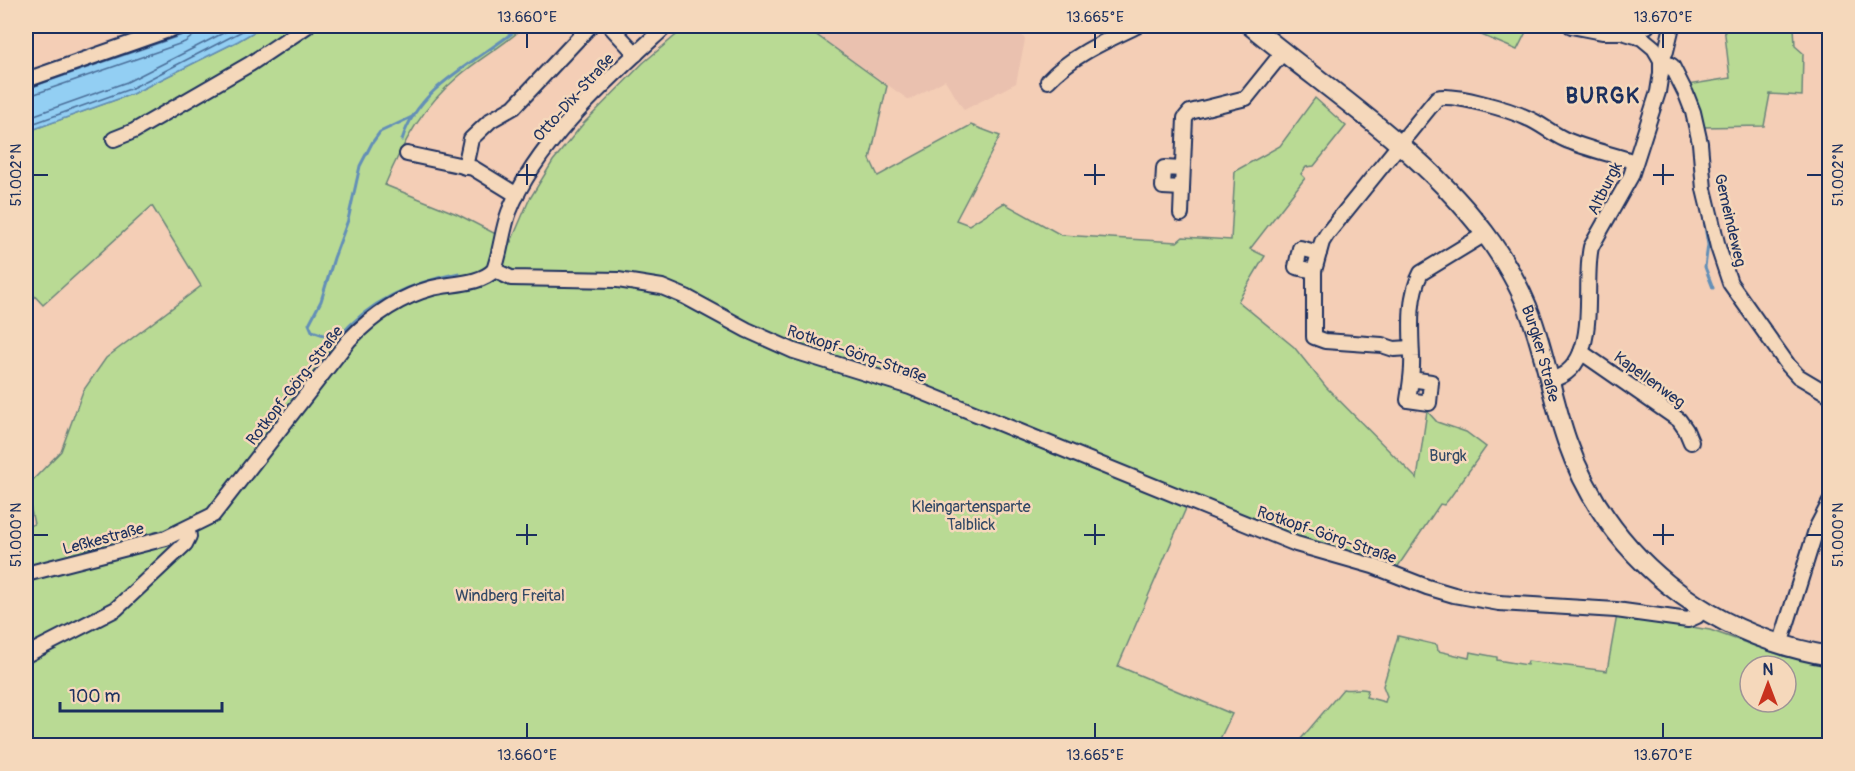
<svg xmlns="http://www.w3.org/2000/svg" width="1855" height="771" font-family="Pangolin,sans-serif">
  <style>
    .built { fill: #eac1af }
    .green { fill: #b9da94; stroke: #6a8479; stroke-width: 1.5; fill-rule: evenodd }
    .water { fill: #93cff3; stroke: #638fb7; stroke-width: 1.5 }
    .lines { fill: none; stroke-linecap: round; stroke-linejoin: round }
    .shore { stroke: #4b6f9a; stroke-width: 1.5 }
    .stream { stroke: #638fb7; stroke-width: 3 }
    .minor-casing { stroke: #1b2f5e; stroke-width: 18 }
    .secondary-casing { stroke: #1b2f5e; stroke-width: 22 }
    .minor { stroke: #f5d8bb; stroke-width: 14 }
    .secondary { stroke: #f5d8bb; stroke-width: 18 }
    .ticks { fill: none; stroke: #1b2f5e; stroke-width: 2 }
    .labels { text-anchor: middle; stroke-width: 5; stroke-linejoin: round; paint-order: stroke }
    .street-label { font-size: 16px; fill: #1b2f5e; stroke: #f5d8bb }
    .park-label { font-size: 16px; fill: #334966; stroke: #f5d8bb }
    .district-label { font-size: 22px; font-weight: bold; letter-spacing: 1.5px; fill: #1b2f5e; stroke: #f5d8bb }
    .neatline { fill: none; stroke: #1b2f5e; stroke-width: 2 }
    .ticks-label { font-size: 15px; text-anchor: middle; fill: #1b2f5e }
  </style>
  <rect width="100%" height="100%" fill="#f4ceb6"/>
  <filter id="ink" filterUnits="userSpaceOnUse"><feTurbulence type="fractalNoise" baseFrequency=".0167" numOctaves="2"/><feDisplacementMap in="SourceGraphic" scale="12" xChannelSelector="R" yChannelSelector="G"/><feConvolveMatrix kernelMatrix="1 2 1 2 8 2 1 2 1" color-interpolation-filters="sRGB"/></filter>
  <g filter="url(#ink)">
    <!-- built -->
    <path class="built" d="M804 26H1017L1025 40 1016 83 964 110 945 80 909 100Z"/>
    <!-- green -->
    <g class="green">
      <path d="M264 26H525C505 45 480 58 459 76 423 106 403 142 385 185L457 214 511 242 529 200 553 161 583 124 643 63 687 26H804L887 86 870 159 878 176 971 125 1000 136 956 220 969 225 1004 203 1061 235 1177 242 1183 237 1231 240 1235 171 1280 146 1315 98 1346 126 1314 166 1306 167 1301 174 1305 178 1250 249 1265 256 1238 301 1294 347 1326 387 1417 479 1427 411 1437 422 1466 432 1486 447 1449 499 1444 505 1440 504 1390 578 1276 543 1187 506 1118 666 1232 714 1217 745H26V527L34 524 26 487 61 451 83 391 106 358 201 286 152 206 43 305 26 287V132L132 94 238 41Z"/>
      <path d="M1460 26H1529L1517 50Z"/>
      <path d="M1724 26H1794L1795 46 1803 53 1802 96 1770 94 1764 126 1701 127 1687 85 1730 78Z"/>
      <path d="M1617 615 1710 630 1783 656 1829 663V745L1295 746 1343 689C1352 691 1358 687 1368 690L1366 697 1385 702 1387 696 1383 686 1398 636 1437 645 1438 651 1469 658 1470 652 1497 657V660L1527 665 1528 661 1607 671ZM1750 666H1786V702H1750Z"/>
    </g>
    <!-- water -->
    <path class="water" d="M189 26H264L238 41 132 94 26 132V84Z"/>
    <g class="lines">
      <!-- shore -->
      <g class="shore">
        <path d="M26 89 182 35 187 31 188 26"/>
        <path d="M26 97 185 42 193 36 196 26"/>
        <path d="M26 118 127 82 237 26"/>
        <path d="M26 126 130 89 252 26"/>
      </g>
      <!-- stream -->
      <g class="stream">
        <path d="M402 140C419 84 480 61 521 26"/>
        <path d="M1702 208 1708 245 1705 267 1713 288"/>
        <path d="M330 337 312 331 309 324 321 301 334 258 348 220 360 166 372 143 380 132 414 116"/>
        <path d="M335 338H338C370 300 411 283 459 273"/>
      </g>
      <!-- minor casing -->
      <g class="minor-casing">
        <g id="minor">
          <path d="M610 26 636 54"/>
          <path d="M1672 26 1666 51 1661 60 1672 66 1686 94 1693 112 1700 143 1704 189 1718 247 1730 283 1788 365 1798 376 1830 395"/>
          <path d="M1623 32 1647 26"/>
          <path d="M26 80 180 26"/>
          <path d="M1048 81C1072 55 1106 41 1137 26"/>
          <path d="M114 139 134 131 250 64 307 26"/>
          <path d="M407 154 473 168 517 195"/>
          <path d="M465 167 471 139 491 120 514 107 590 26"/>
          <path d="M1182 169 1164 168 1163 187 1182 188 1185 118 1190 112 1246 98 1283 52"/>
          <path d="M1181 214 1182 188"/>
          <path d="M494 270 511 278 618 280 662 287 686 297 747 330 794 351 910 387 1296 544 1373 566 1427 587 1454 595 1499 603 1616 610 1688 620 1697 616 1703 608"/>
          <path d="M1314 271 1296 267 1300 248 1319 253"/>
          <path d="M1411 348 1394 349 1382 345 1325 341 1314 337V271L1322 242 1327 234 1437 98C1453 93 1510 110 1527 118 1540 123 1551 133 1564 139 1586 149 1612 154 1635 162"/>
          <path d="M1581 352 1679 420 1686 430 1691 442"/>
          <path d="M1411 379 1431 382 1429 403 1408 400C1410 386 1413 371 1412 357 1411 330 1408 297 1421 273L1485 234"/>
          <path d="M1550 380C1603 368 1582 286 1591 247L1631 176 1658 92 1661 73V60L1654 48 1642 38 1622 32H1602L1571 26"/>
          <path d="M26 574 166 538 213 515 349 340C372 316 399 297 432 288 451 283 480 285 494 270 501 251 502 231 509 212 536 142 612 76 666 26"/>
          <path d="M1780 645 1817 527 1830 502"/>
          <path d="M26 655 116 609 185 544 189 536 187 529"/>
        </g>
      </g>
      <!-- secondary casing -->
      <g class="secondary-casing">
        <g id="secondary">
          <path id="s1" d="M1251 26C1333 94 1430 155 1492 243 1507 265 1523 293 1532 319 1546 359 1553 401 1567 441 1608 558 1708 635 1830 656"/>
        </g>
      </g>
      <!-- minor -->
      <use href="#minor" class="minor"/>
      <!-- secondary -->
      <use href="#secondary" class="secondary"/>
    </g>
  </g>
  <!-- ticks -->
  <path class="ticks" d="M527 33V48M1095 33V48M1663 33V48M527 164V185M1095 164V185M1663 164V185M33 175H48M516 175H537M1084 175H1105M1653 175H1674M1807 175H1822M527 524V545M1095 524V545M1663 524V545M33 535H48M516 535H537M1084 535H1105M1653 535H1674M1807 535H1822M527 723V738M1095 723V738M1663 723V738"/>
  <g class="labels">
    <!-- street labels -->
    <g class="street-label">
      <text transform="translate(573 97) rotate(-48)" y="6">Otto-Dix-Straße</text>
      <text transform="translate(1604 188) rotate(-63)" y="6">Altburgk</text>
      <text transform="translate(1731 220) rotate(77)" y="6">Gemeindeweg</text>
      <text transform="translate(857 353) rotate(19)" y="6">Rotkopf-Görg-Straße</text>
      <text dy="6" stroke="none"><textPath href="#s1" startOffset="447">Burgker Straße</textPath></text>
      <text transform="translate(1650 379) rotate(36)" y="6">Kapellenweg</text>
      <text transform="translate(294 385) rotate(-52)" y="6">Rotkopf-Görg-Straße</text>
      <text transform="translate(1327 534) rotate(19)" y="6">Rotkopf-Görg-Straße</text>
      <text transform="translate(103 538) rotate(-15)" y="6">Leßkestraße</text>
    </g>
    <!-- park labels -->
    <g class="park-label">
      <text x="1448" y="461">Burgk</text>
      <text x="971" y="512">Kleingartensparte<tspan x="971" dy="18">Talblick</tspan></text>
      <text x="510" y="601">Windberg Freital</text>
    </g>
    <!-- district labels -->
    <g class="district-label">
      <text x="1603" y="103">BURGK</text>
    </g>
  </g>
  <!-- margin -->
  <rect width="1855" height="771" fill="none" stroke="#f5d8bb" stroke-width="66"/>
  <!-- north arrow -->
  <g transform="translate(1768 684)"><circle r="28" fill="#f5d8bb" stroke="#9e9496" stroke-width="1.5"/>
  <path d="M0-4.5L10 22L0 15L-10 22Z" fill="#c8321e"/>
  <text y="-9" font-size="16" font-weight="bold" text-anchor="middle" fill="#1b2f5e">N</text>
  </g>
  <!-- scale -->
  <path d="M60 702v9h162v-9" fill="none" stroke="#1b2f5e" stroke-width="3"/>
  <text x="69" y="702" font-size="18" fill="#1b2f5e" stroke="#f5d8bb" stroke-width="4.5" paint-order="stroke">100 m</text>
  <rect x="33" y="33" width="1789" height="705" class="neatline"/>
  <g class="ticks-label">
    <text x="527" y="22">13.660°E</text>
    <text x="1095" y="22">13.665°E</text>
    <text x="1663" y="22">13.670°E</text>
    <text transform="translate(16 175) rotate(-90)" y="5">51.002°N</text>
    <text transform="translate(1838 175) rotate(-90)" y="5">51.002°N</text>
    <text transform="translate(16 535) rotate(-90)" y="5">51.000°N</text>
    <text transform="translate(1838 535) rotate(-90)" y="5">51.000°N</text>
    <text x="527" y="760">13.660°E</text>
    <text x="1095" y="760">13.665°E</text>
    <text x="1663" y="760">13.670°E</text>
  </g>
</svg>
